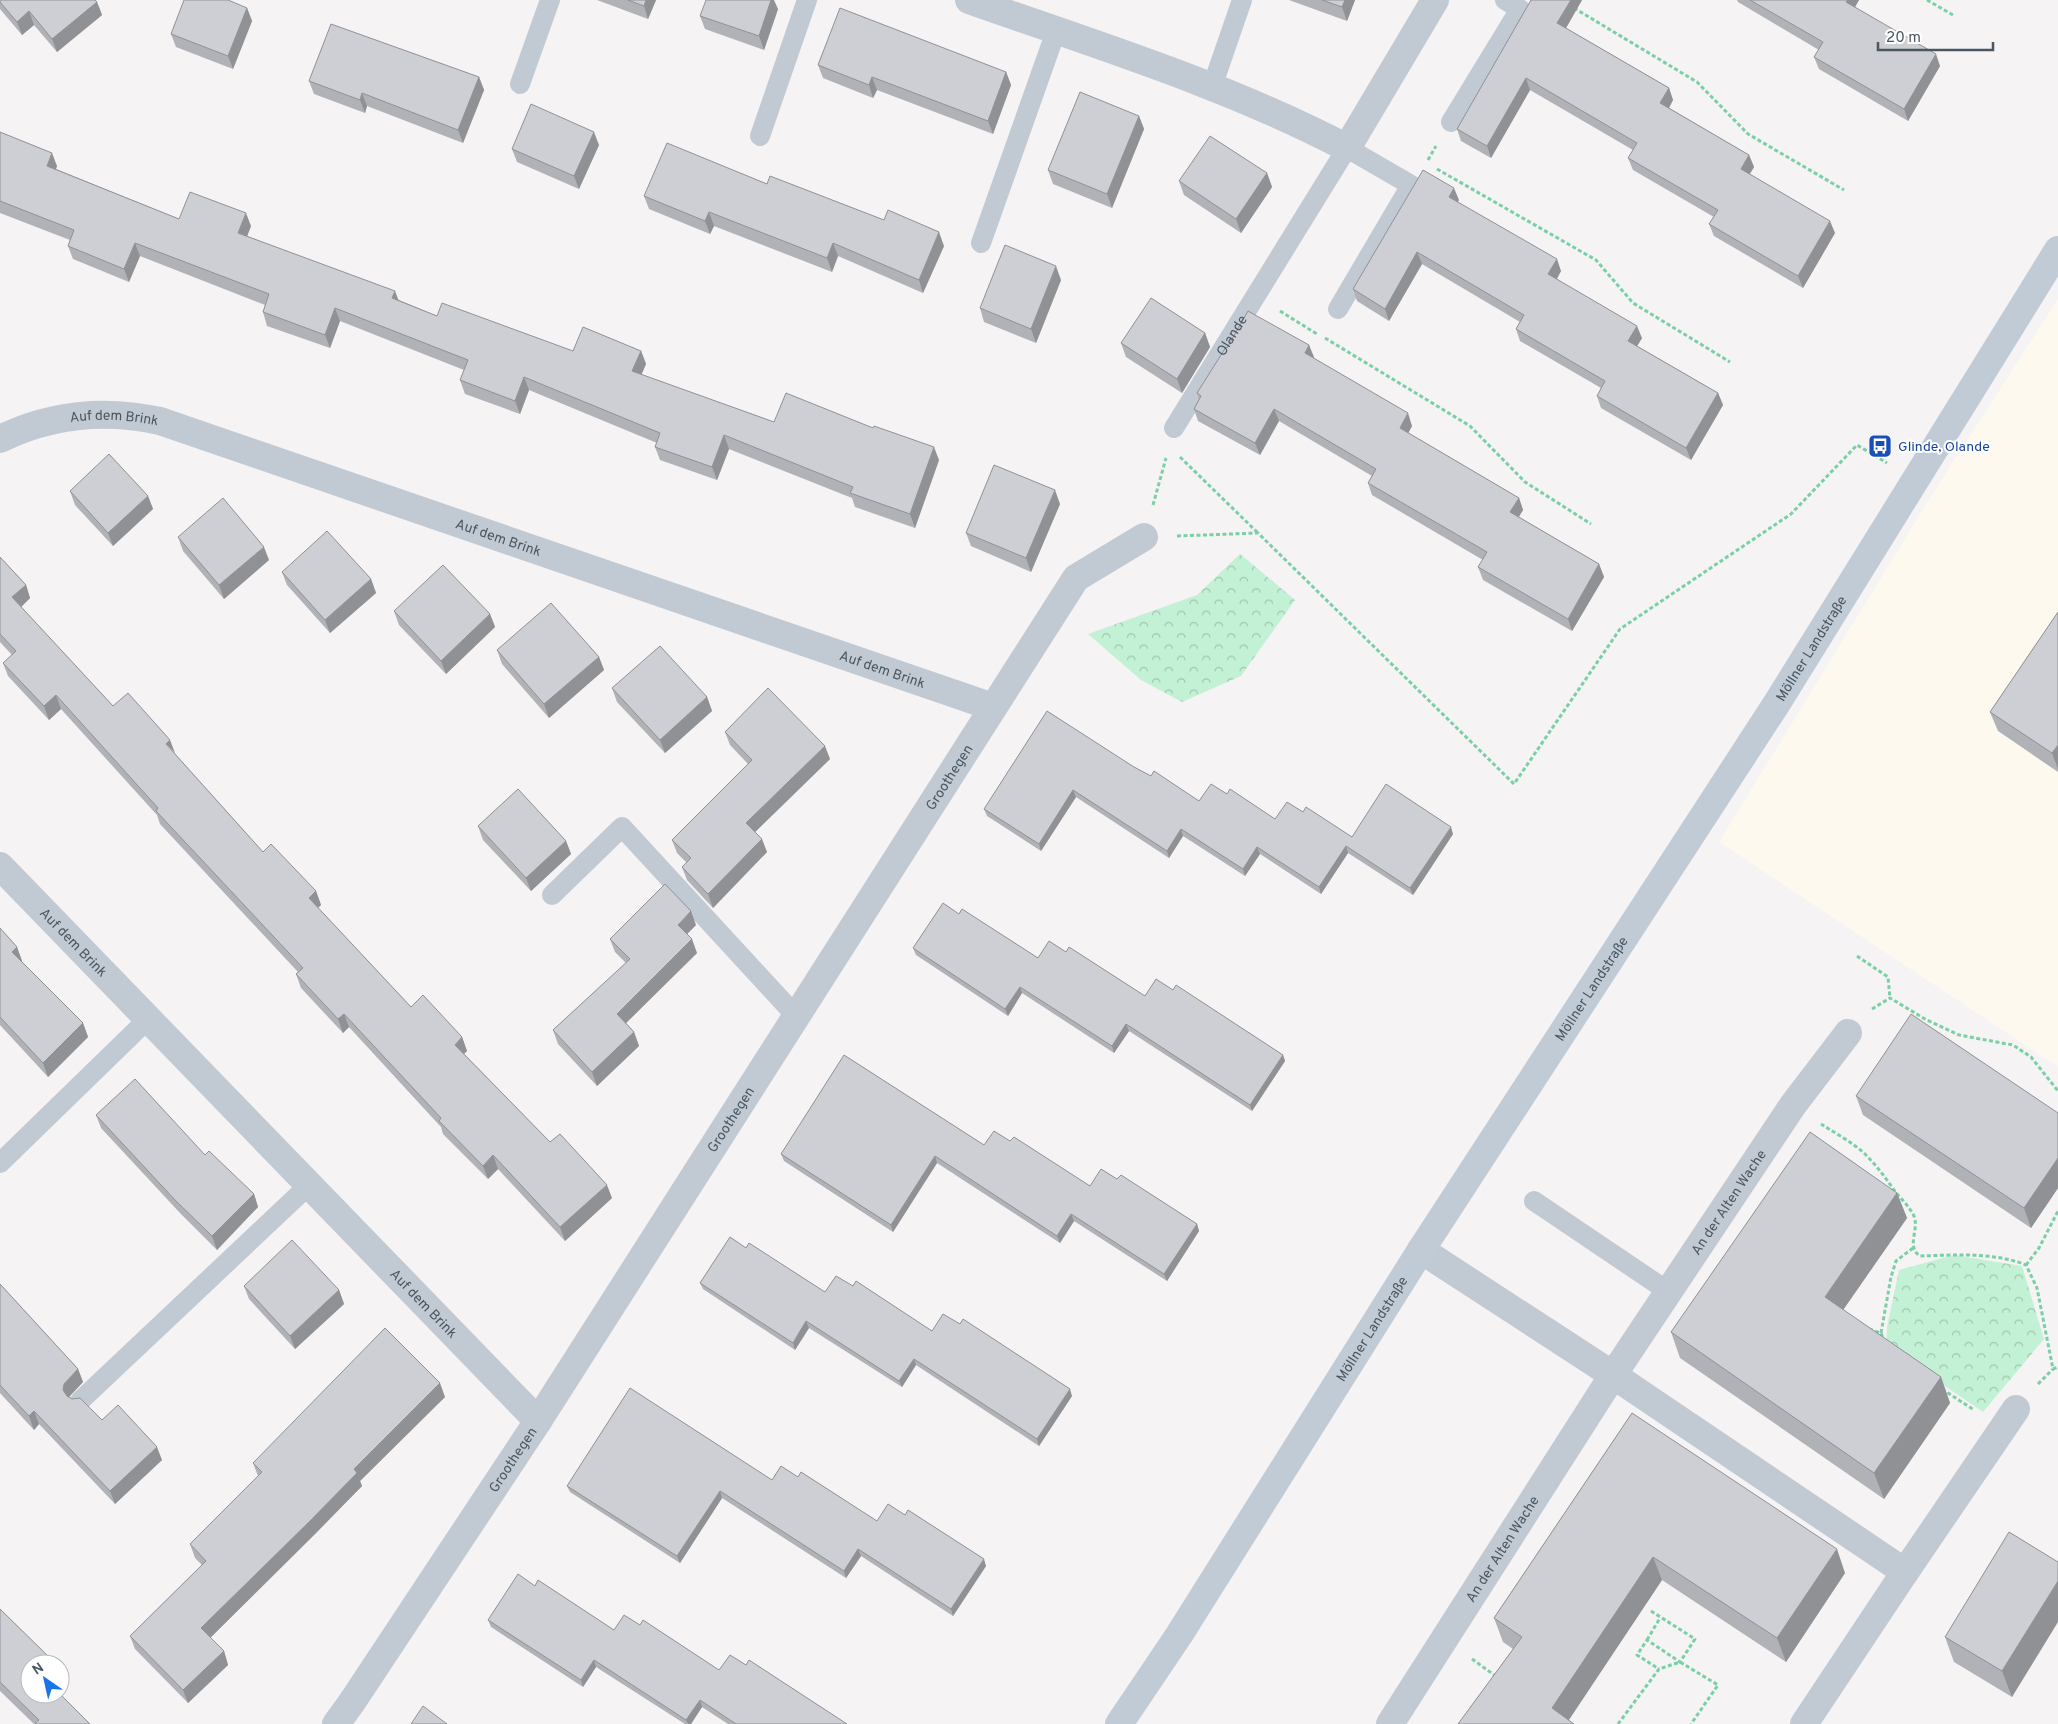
<svg xmlns="http://www.w3.org/2000/svg" width="2058" height="1724" font-family="Overpass,sans-serif">
  <style>
    .commercial { fill: #fdf9ef }
    .park { fill: url(#park-crowns) }
    .lines { fill: none; stroke-linecap: round; stroke-linejoin: round }
    .path { stroke: #7ad0a6; stroke-width: 3; stroke-dasharray: 4 2.5; stroke-linecap: butt }
    .service { stroke: #c1cad2; stroke-width: 20 }
    .minor { stroke: #c1cad2; stroke-width: 28 }
    .secondary { stroke: #c1cbd6; stroke-width: 28 }
    .wall { fill: #b0b2b7 }
    .shaded-wall { fill: #909195 }
    .building { fill: #cdcfd5; stroke: #909195 }
    .labels { text-anchor: middle; stroke-width: 4; stroke-linejoin: round; paint-order: stroke }
    .street-label { font-size: 14px; fill: #4a5661; stroke: #fff }
    .transit-label { font-size: 14px; fill: #164399; stroke: #fff; text-anchor: start }
  </style>
  <defs>
    <pattern id="park-crowns" width="20" height="18" patternUnits="userSpaceOnUse" patternTransform="scale(1.25)"><rect width="20" height="18" fill="#c3f1d5"/><path d="M2 6a3 3 0 1 1 6 0M12 15a3 3 0 1 1 6 0" fill="none" stroke="#a0c6b0"/></pattern>
  </defs>
  <rect width="100%" height="100%" fill="#f5f3f3"/>
  <!-- commercial -->
  <path class="commercial" d="M2058 299V1067L1719 842 1933 493Z"/>
  <!-- park -->
  <g class="park">
    <path d="M1240 554 1295 600 1241 676 1182 702 1141 680 1088 634 1197 595Z"/>
    <path d="M1954 1255 2022 1266 2044 1339 1983 1412 1886 1346 1887 1327 1899 1270Z"/>
  </g>
  <g class="lines">
    <!-- path -->
    <g class="path">
      <path d="M1927 0 1953 15"/>
      <path d="M1574 8 1697 82 1748 134 1844 190"/>
      <path d="M1428 160 1436 146"/>
      <path d="M1437 169 1596 260 1633 303 1730 362"/>
      <path d="M1280 311 1317 334"/>
      <path d="M1325 338 1470 426 1525 482 1591 524"/>
      <path d="M1180 457 1258 533"/>
      <path d="M1153 505 1166 458"/>
      <path d="M1177 536 1258 533 1514 784 1620 629 1791 514 1857 445 1887 463"/>
      <path d="M1857 956 1888 977 1890 998"/>
      <path d="M1872 1009 1890 998 1925 1019 1959 1035 2013 1045 2031 1057 2058 1091"/>
      <path d="M1821 1124C1835 1133 1852 1142 1865 1154 1876 1165 1885 1177 1894 1190 1900 1198 1908 1205 1913 1214 1921 1228 1905 1246 1920 1256 1955 1255 1994 1252 2026 1265L2037 1288 2053 1369 2058 1367"/>
      <path d="M2026 1265 2039 1248 2058 1211"/>
      <path d="M1869 1329 1881 1333 1884 1341"/>
      <path d="M1881 1333 1891 1277 1896 1261 1913 1248"/>
      <path d="M2038 1384 2053 1369"/>
      <path d="M1942 1389 1974 1410"/>
      <path d="M1651 1611 1695 1639 1680 1662 1647 1640 1637 1655 1659 1669"/>
      <path d="M1647 1640 1660 1618"/>
      <path d="M1472 1659 1497 1677"/>
      <path d="M1618 1724 1659 1669 1680 1662 1718 1685 1691 1724"/>
    </g>
    <!-- service -->
    <g class="service">
      <path d="M520 84 550 0"/>
      <path d="M1212 87 1242 0"/>
      <path d="M1451 122 1520 9 1505 0"/>
      <path d="M760 136 807 0"/>
      <path d="M981 243 1056 31"/>
      <path id="s1" d="M1174 428 1347 148 1411 185 1338 309"/>
      <path d="M552 895 622 827 796 1016"/>
      <path d="M0 1163 148 1019"/>
      <path d="M1534 1201 1669 1292"/>
      <path d="M80 1401 309 1185"/>
    </g>
    <!-- minor -->
    <g class="minor">
      <path d="M969 0C1096 45 1227 85 1347 148L1435 0"/>
      <path id="s2" d="M0 439C51 414 105 409 160 421L993 707"/>
      <path id="s3" d="M0 866 538 1421"/>
      <path d="M1421 1250 1613 1375 1905 1572 1804 1724"/>
      <path d="M1905 1572 2016 1409"/>
      <path id="s4" d="M336 1724 352 1702 538 1421 1076 578 1144 537"/>
      <path id="s5" d="M1390 1724 1613 1375 1793 1105 1848 1033"/>
    </g>
    <!-- secondary -->
    <path class="secondary" id="s6" d="M1119 1724 1179 1635 1421 1250 1777 703 2058 250"/>
  </g>
  <!-- wall -->
  <g class="wall">
    <path d="M0 0 97 2 102 15 57 52 34 25 22 35 0 9Z"/>
    <path d="M597 0H656L648 19Z"/>
    <path d="M1289 0H1355L1347 21Z"/>
    <path d="M1531 0H1582L1566 28 1669 88 1673 100 1669 108 1749 155 1754 167 1750 174 1835 233 1803 288 1714 236 1709 224 1714 217 1633 170 1628 158 1633 150 1530 90 1491 158 1461 141 1457 129Z"/>
    <path d="M1737 0H1859L1855 7 1940 66 1908 121 1819 69 1814 57 1819 50 1738 2Z"/>
    <path d="M247 8 252 21 233 69 176 47 171 34Z"/>
    <path d="M778 9 764 50 705 29 700 16Z"/>
    <path d="M818 65 1006 72 1011 85 993 134 877 90 873 98 823 78Z"/>
    <path d="M479 77 484 90 463 143 367 106 365 113 314 94 309 81Z"/>
    <path d="M1139 116 1144 129 1112 208 1053 184 1048 170Z"/>
    <path d="M0 132 57 166 56 169 179 219 251 226 247 236 437 316 573 351H641L646 364 641 375 774 422 939 460 915 528 855 507 852 498 729 449 717 480 660 460 655 447 657 443 529 390 520 414 465 394 460 380 464 370 340 321 330 348 267 326 263 312 265 305 140 256 129 282 73 259 68 246 70 240 0 213Z"/>
    <path d="M599 145 579 189 517 162 512 149Z"/>
    <path d="M1267 173 1272 187 1241 233 1184 195 1179 181Z"/>
    <path d="M767 184 944 246 923 293 838 256 832 272 714 226 710 234 649 209 644 196Z"/>
    <path d="M1459 200 1458 202 1561 271 1557 279 1642 338 1637 346 1718 393 1723 405 1691 460 1601 408 1597 396 1601 388 1520 341 1516 329 1520 322 1422 264 1389 321 1357 301 1353 289Z"/>
    <path d="M1061 280 1036 343 984 322 980 308Z"/>
    <path d="M1205 333 1210 347 1182 393 1126 357 1121 343Z"/>
    <path d="M1309 345 1313 358 1412 426 1408 433 1519 498 1523 510 1519 517 1599 564 1604 577 1572 631 1483 580 1478 567 1483 560 1372 495 1368 483 1372 476 1279 421 1260 455 1198 421 1194 409 1199 399 1197 393 1227 348Z"/>
    <path d="M70 491 148 496 153 509 113 546 75 505Z"/>
    <path d="M1060 504 1031 572 971 546 966 533Z"/>
    <path d="M178 537 269 560 224 599 183 551Z"/>
    <path d="M0 557 26 585 30 598 21 607 113 706 175 754 263 852 316 891 321 905 318 908 411 1007 462 1037 467 1051 464 1054 550 1142 612 1198 565 1241 498 1169 488 1179 443 1134 441 1127 349 1027 343 1033 301 988 296 974 298 972 160 824 157 815 61 709 49 720 8 676 3 663 12 655 0 642Z"/>
    <path d="M282 572 371 579 376 593 330 633 287 585Z"/>
    <path d="M394 611 490 614 495 627 446 674 399 625Z"/>
    <path d="M2058 612V772L1998 731 1990 712Z"/>
    <path d="M497 650 599 657 604 670 549 718 502 664Z"/>
    <path d="M612 688 707 697 712 711 665 753 617 702Z"/>
    <path d="M725 732 830 759 755 832 767 852 713 908 687 880 682 867 687 863 677 853 672 840 748 764 730 745Z"/>
    <path d="M1134 767 1199 801 1227 794 1275 819 1303 812 1352 837 1453 834 1413 895 1348 853 1321 894 1260 854 1245 876 1183 836 1169 858 1076 797 1041 851 987 816 984 809Z"/>
    <path d="M478 826 566 841 571 854 531 891 483 840Z"/>
    <path d="M959 914 1038 958 1066 952 1145 996 1173 990 1283 1055 1285 1061 1252 1111 1129 1031 1114 1053 1022 993 1008 1016 916 955 913 948Z"/>
    <path d="M696 925 687 934 697 953 626 1023 634 1032 639 1046 597 1086 558 1044 553 1030 626 963 615 952 610 939Z"/>
    <path d="M0 928 17 947 22 961 21 962 83 1023 88 1037 48 1077 0 1025Z"/>
    <path d="M1856 1096 2058 1113V1188L2031 1228 1863 1115Z"/>
    <path d="M96 1115 254 1194 258 1207 217 1250 180 1213 101 1128Z"/>
    <path d="M1010 1141 1090 1186 1117 1179 1197 1224 1199 1231 1167 1281 1074 1221 1060 1243 937 1163 893 1232 784 1161 781 1154 984 1145Z"/>
    <path d="M1897 1193 1907 1218 1843 1310 1941 1377 1950 1403 1884 1499 1680 1358 1671 1332Z"/>
    <path d="M746 1248 825 1292 853 1286 932 1331 1072 1396 1039 1446 916 1365 902 1387 809 1328 795 1350 703 1289 700 1283Z"/>
    <path d="M0 1284 78 1369 83 1382 69 1397 162 1460 115 1504 39 1424 34 1430 0 1393Z"/>
    <path d="M244 1286 339 1290 344 1304 295 1349 249 1299Z"/>
    <path d="M445 1397 360 1481 362 1486 316 1533 210 1638 224 1651 228 1665 188 1703 135 1649 130 1636 202 1565 195 1558 190 1544 258 1476 253 1463Z"/>
    <path d="M1632 1413 1845 1573 1786 1662 1662 1580 1569 1720 1458 1724 1513 1649 1503 1642 1494 1618Z"/>
    <path d="M798 1477 877 1521 986 1566 953 1616 861 1556 846 1578 722 1498 680 1563 570 1492 567 1486 772 1480Z"/>
    <path d="M2058 1562 2012 1697 1954 1662 1945 1637Z"/>
    <path d="M535 1586 614 1630 640 1625 719 1670 746 1665 847 1724H728L702 1707 691 1724H685L596 1667 583 1687 491 1627 488 1620Z"/>
    <path d="M0 1609 51 1659 53 1664H30L90 1724H34L0 1691Z"/>
  </g>
  <!-- shaded-wall -->
  <g class="shaded-wall">
    <path d="M646 0H656L648 19 644 6Z"/>
    <path d="M771 0H774L778 9 764 50 759 36Z"/>
    <path d="M1345 0H1355L1347 21 1342 7Z"/>
    <path d="M1571 0H1582L1562 35 1557 23Z"/>
    <path d="M1848 0H1859L1851 14 1846 2Z"/>
    <path d="M97 2 102 15 57 52 52 39Z"/>
    <path d="M247 8 252 21 233 69 228 56Z"/>
    <path d="M29 11 34 25 22 35 17 22Z"/>
    <path d="M1936 54 1940 66 1908 121 1904 109Z"/>
    <path d="M1006 72 1011 85 993 134 988 121Z"/>
    <path d="M479 77 484 90 463 143 458 130Z"/>
    <path d="M872 77 877 90 873 98 869 85Z"/>
    <path d="M1526 78 1530 90 1491 158 1487 146Z"/>
    <path d="M1669 88 1673 100 1665 115 1660 103Z"/>
    <path d="M362 93 367 106 365 113 360 100Z"/>
    <path d="M1139 116 1144 129 1112 208 1107 194Z"/>
    <path d="M594 132 599 145 579 189 574 176Z"/>
    <path d="M52 153 57 166 52 179 47 166Z"/>
    <path d="M1749 155 1754 167 1745 181 1741 169Z"/>
    <path d="M1267 173 1272 187 1241 233 1236 219Z"/>
    <path d="M1454 188 1459 200 1453 209 1449 197Z"/>
    <path d="M709 212 714 226 710 234 705 221Z"/>
    <path d="M246 213 251 226 243 247 238 233Z"/>
    <path d="M1830 221 1835 233 1803 288 1798 276Z"/>
    <path d="M939 232 944 246 923 293 919 280Z"/>
    <path d="M135 243 140 256 129 282 124 269Z"/>
    <path d="M833 243 838 256 832 272 827 258Z"/>
    <path d="M1417 252 1422 264 1389 321 1385 309Z"/>
    <path d="M1557 259 1561 271 1552 287 1548 274Z"/>
    <path d="M1056 266 1061 280 1036 343 1031 329Z"/>
    <path d="M395 291 400 304 392 298Z"/>
    <path d="M335 308 340 321 330 348 325 335Z"/>
    <path d="M1637 326 1642 338 1633 353 1628 341Z"/>
    <path d="M1205 333 1210 347 1182 393 1177 379Z"/>
    <path d="M1309 345 1314 357 1309 365 1305 353Z"/>
    <path d="M641 351 646 364 637 385 632 371Z"/>
    <path d="M524 377 529 390 520 414 515 401Z"/>
    <path d="M1718 393 1723 405 1691 460 1686 448Z"/>
    <path d="M1274 409 1279 421 1260 455 1255 443Z"/>
    <path d="M1408 413 1412 426 1404 441 1400 428Z"/>
    <path d="M724 435 729 449 717 480 712 467Z"/>
    <path d="M934 447 939 460 915 528 910 514Z"/>
    <path d="M1055 490 1060 504 1031 572 1026 558Z"/>
    <path d="M148 496 153 509 113 546 108 533Z"/>
    <path d="M1519 498 1523 510 1514 524 1510 512Z"/>
    <path d="M264 547 269 560 224 599 219 585Z"/>
    <path d="M1599 564 1604 577 1572 631 1568 619Z"/>
    <path d="M371 579 376 593 330 633 325 620Z"/>
    <path d="M26 585 30 598 17 611 12 597Z"/>
    <path d="M490 614 495 627 446 674 441 661Z"/>
    <path d="M599 657 604 670 549 718 544 704Z"/>
    <path d="M56 695 61 709 49 720 44 706Z"/>
    <path d="M707 697 712 711 665 753 660 740Z"/>
    <path d="M170 740 175 753 166 744Z"/>
    <path d="M2058 745V769L2052 753Z"/>
    <path d="M825 746 830 759 751 836 746 823Z"/>
    <path d="M1073 790 1076 797 1041 851 1039 844Z"/>
    <path d="M1451 827 1453 834 1413 895 1410 888Z"/>
    <path d="M1181 829 1183 836 1169 858 1167 851Z"/>
    <path d="M762 839 767 852 713 908 708 894Z"/>
    <path d="M566 841 571 854 531 891 526 878Z"/>
    <path d="M1346 846 1348 853 1321 894 1319 887Z"/>
    <path d="M1257 847 1260 854 1245 876 1243 869Z"/>
    <path d="M316 891 321 905 313 912 309 898Z"/>
    <path d="M691 911 696 925 683 938 678 925Z"/>
    <path d="M692 939 697 953 622 1027 617 1014Z"/>
    <path d="M17 947 22 961 17 966 12 952Z"/>
    <path d="M1020 987 1022 993 1008 1016 1005 1009Z"/>
    <path d="M344 1014 349 1027 343 1033 338 1019Z"/>
    <path d="M83 1023 88 1037 48 1077 43 1063Z"/>
    <path d="M1126 1024 1129 1031 1114 1053 1112 1046Z"/>
    <path d="M634 1032 639 1046 597 1086 592 1072Z"/>
    <path d="M462 1037 467 1051 459 1058 455 1045Z"/>
    <path d="M1283 1055 1285 1061 1252 1111 1250 1105Z"/>
    <path d="M493 1155 498 1169 488 1179 483 1166Z"/>
    <path d="M935 1156 937 1163 893 1232 891 1225Z"/>
    <path d="M2058 1158V1188L2031 1228 2024 1208Z"/>
    <path d="M607 1185 612 1198 565 1241 560 1227Z"/>
    <path d="M1897 1193 1907 1218 1834 1323 1825 1297Z"/>
    <path d="M254 1194 258 1207 217 1250 212 1236Z"/>
    <path d="M1071 1214 1074 1221 1060 1243 1057 1236Z"/>
    <path d="M1197 1224 1199 1231 1167 1281 1164 1274Z"/>
    <path d="M339 1290 344 1304 295 1349 290 1336Z"/>
    <path d="M806 1321 809 1328 795 1350 793 1343Z"/>
    <path d="M914 1359 916 1365 902 1387 899 1381Z"/>
    <path d="M78 1369 83 1382 69 1397 68 1403 63 1390 64 1384Z"/>
    <path d="M1941 1377 1950 1403 1884 1499 1874 1473Z"/>
    <path d="M440 1383 445 1397 360 1481 362 1486 316 1533 206 1642 201 1628 354 1469Z"/>
    <path d="M1070 1389 1072 1396 1039 1446 1037 1439Z"/>
    <path d="M34 1411 39 1424 34 1430 29 1416Z"/>
    <path d="M157 1447 162 1460 115 1504 110 1491Z"/>
    <path d="M720 1491 722 1498 680 1563 677 1556Z"/>
    <path d="M858 1549 861 1556 846 1578 844 1571Z"/>
    <path d="M1837 1549 1845 1573 1786 1662 1777 1638Z"/>
    <path d="M1653 1557 1662 1580 1566 1724 1552 1708Z"/>
    <path d="M984 1559 986 1566 953 1616 951 1609Z"/>
    <path d="M2058 1581V1622L2012 1697 2002 1671Z"/>
    <path d="M224 1651 228 1665 188 1703 183 1690Z"/>
    <path d="M51 1659 53 1664H47Z"/>
    <path d="M594 1660 596 1667 583 1687 581 1680Z"/>
    <path d="M700 1700 702 1707 691 1724H688L686 1720Z"/>
  </g>
  <!-- building -->
  <g class="building">
    <path d="M0 0H95L97 2 52 39 29 11 17 22 0 2Z"/>
    <path d="M184 0H228L247 8 228 56 171 34Z"/>
    <path d="M628 0H646L644 6Z"/>
    <path d="M706 0H771L759 36 700 16Z"/>
    <path d="M1322 0H1345L1342 7Z"/>
    <path d="M1531 0H1571L1557 23 1669 88 1660 103 1749 155 1741 169 1830 221 1798 276 1709 224 1718 210 1628 158 1637 143 1526 78 1487 146 1457 129Z"/>
    <path d="M1750 0H1848L1846 2 1936 54 1904 109 1814 57 1823 42Z"/>
    <path d="M840 8 1006 72 988 121 872 77 869 85 818 65Z"/>
    <path d="M331 24 479 77 458 130 362 93 360 100 309 81Z"/>
    <path d="M1080 92 1139 116 1107 194 1048 170Z"/>
    <path d="M531 104 594 132 574 176 512 149Z"/>
    <path d="M0 132 52 153 47 166 179 219 190 192 246 213 238 233 395 291 392 298 437 316 442 303 573 351 583 327 641 351 632 371 774 422 786 393 873 428 874 426 934 447 910 514 850 493 853 487 724 435 712 467 655 447 660 433 524 377 515 401 460 380 468 360 335 308 325 335 263 312 269 294 135 243 124 269 68 246 74 230 0 201Z"/>
    <path d="M1210 136 1267 173 1236 219 1179 181Z"/>
    <path d="M667 143 767 184 770 176 884 220 888 210 939 232 919 280 833 243 827 258 709 212 705 221 644 196Z"/>
    <path d="M1423 170 1454 188 1449 197 1557 259 1548 274 1637 326 1628 341 1718 393 1686 448 1597 396 1605 381 1516 329 1524 315 1417 252 1385 309 1353 289Z"/>
    <path d="M1005 245 1056 266 1031 329 980 308Z"/>
    <path d="M1151 298 1205 333 1177 379 1121 343Z"/>
    <path d="M1248 311 1309 345 1305 353 1408 413 1400 428 1519 498 1510 512 1599 564 1568 619 1478 567 1487 552 1368 483 1376 469 1274 409 1255 443 1194 409 1201 396 1197 393 1226 347 1227 348Z"/>
    <path d="M109 454 148 496 108 533 70 491Z"/>
    <path d="M994 465 1055 490 1026 558 966 533Z"/>
    <path d="M223 498 264 547 219 585 178 537Z"/>
    <path d="M327 531 371 579 325 620 282 572Z"/>
    <path d="M0 557 26 585 12 597 113 706 128 693 170 740 166 744 263 852 271 844 316 891 309 898 411 1007 423 995 462 1037 455 1045 550 1142 560 1134 607 1185 560 1227 493 1155 483 1166 439 1121 441 1118 344 1014 338 1019 296 974 303 968 156 811 158 808 56 695 44 706 3 663 16 651 0 634Z"/>
    <path d="M443 565 490 614 441 661 394 611Z"/>
    <path d="M551 603 599 657 544 704 497 650Z"/>
    <path d="M2058 612V745L2052 753 1990 712Z"/>
    <path d="M660 646 707 697 660 740 612 688Z"/>
    <path d="M768 688 825 746 746 823 762 839 708 894 682 867 691 858 672 840 752 760 725 732Z"/>
    <path d="M1047 711 1134 767 1151 776 1154 771 1199 801 1211 784 1227 794 1230 789 1275 819 1287 802 1303 812 1306 807 1352 837 1386 784 1451 827 1410 888 1346 846 1319 887 1257 847 1243 869 1181 829 1167 851 1073 790 1039 844 984 809Z"/>
    <path d="M518 789 566 841 526 878 478 826Z"/>
    <path d="M665 884 691 911 678 925 692 939 617 1014 634 1032 592 1072 553 1030 630 959 610 939Z"/>
    <path d="M943 903 959 914 962 909 1038 958 1049 941 1066 952 1069 947 1145 996 1156 979 1173 990 1176 985 1283 1055 1250 1105 1126 1024 1112 1046 1020 987 1005 1009 913 948Z"/>
    <path d="M0 928 17 947 12 952 83 1023 43 1063 0 1017Z"/>
    <path d="M1911 1014 2058 1113V1158L2024 1208 1856 1096Z"/>
    <path d="M844 1055 984 1145 994 1131 1010 1141 1014 1137 1090 1186 1101 1169 1117 1179 1121 1175 1197 1224 1164 1274 1071 1214 1057 1236 935 1156 891 1225 781 1154Z"/>
    <path d="M135 1079 205 1155 209 1151 254 1194 212 1236 175 1200 96 1115Z"/>
    <path d="M1810 1132 1897 1193 1825 1297 1941 1377 1874 1473 1671 1332Z"/>
    <path d="M730 1237 746 1248 749 1243 825 1292 836 1276 853 1286 856 1281 932 1331 943 1314 960 1324 963 1319 1070 1389 1037 1439 914 1359 899 1381 806 1321 793 1343 700 1283Z"/>
    <path d="M292 1240 339 1290 290 1336 244 1286Z"/>
    <path d="M0 1284 78 1369 64 1384 63 1390 67 1396 72 1399 80 1398 102 1420 118 1405 157 1447 110 1491 34 1411 29 1416 0 1385Z"/>
    <path d="M385 1328 440 1383 354 1469 357 1473 311 1520 201 1628 224 1651 183 1690 130 1636 206 1561 190 1544 262 1472 253 1463Z"/>
    <path d="M630 1388 772 1480 781 1466 798 1477 801 1472 877 1521 888 1504 905 1515 908 1510 984 1559 951 1609 858 1549 844 1571 720 1491 677 1556 567 1486Z"/>
    <path d="M1632 1413 1837 1549 1777 1638 1653 1557 1552 1708 1574 1724H1458L1522 1637 1494 1618Z"/>
    <path d="M2009 1532 2058 1562V1581L2002 1671 1945 1637Z"/>
    <path d="M518 1574 535 1586 538 1580 614 1630 624 1615 640 1625 643 1620 719 1670 730 1655 746 1665 749 1660 847 1724H736L700 1700 686 1720 594 1660 581 1680 488 1620Z"/>
    <path d="M0 1609 51 1659 47 1664H30V1694H60L90 1724H35L39 1720 0 1682Z"/>
    <path d="M423 1706 447 1724H411Z"/>
  </g>
  <!-- icons -->
  <defs>
    <g id="bus-square" transform="scale(1.25)"><rect x="-9" y="-9" width="18" height="18" rx="4" fill="#1a4fb4" stroke="#fff"/><path d="M-5-6H5V4H4V6H2V4H-2V6H-4V4H-5ZM-3.5-4V0h7V-4ZM-3.5 1.2v1.5H-2V1.2ZM2 1.2v1.5H3.5V1.2Z" fill="#fff"/></g>
  </defs>
  <g fill-rule="evenodd">
    <use href="#bus-square" x="1880" y="446"/>
  </g>
  <g class="labels">
    <!-- street labels -->
    <g class="street-label">
      <text dy="5" stroke="none"><textPath href="#s1" startOffset="109">Olande</textPath></text>
      <text dy="5" stroke="none"><textPath href="#s2" startOffset="118">Auf dem Brink</textPath></text>
      <text dy="5" stroke="none"><textPath href="#s2" startOffset="522">Auf dem Brink</textPath></text>
      <text dy="5" stroke="none"><textPath href="#s6" startOffset="1279">Möllner Landstraße</textPath></text>
      <text dy="5" stroke="none"><textPath href="#s2" startOffset="928">Auf dem Brink</textPath></text>
      <text dy="5" stroke="none"><textPath href="#s4" startOffset="1128">Groothegen</textPath></text>
      <text dy="5" stroke="none"><textPath href="#s3" startOffset="106">Auf dem Brink</textPath></text>
      <text dy="5" stroke="none"><textPath href="#s6" startOffset="874">Möllner Landstraße</textPath></text>
      <text dy="5" stroke="none"><textPath href="#s4" startOffset="722">Groothegen</textPath></text>
      <text dy="5" stroke="none"><textPath href="#s5" startOffset="622">An der Alten Wache</textPath></text>
      <text dy="5" stroke="none"><textPath href="#s3" startOffset="609">Auf dem Brink</textPath></text>
      <text dy="5" stroke="none"><textPath href="#s6" startOffset="469">Möllner Landstraße</textPath></text>
      <text dy="5" stroke="none"><textPath href="#s4" startOffset="318">Groothegen</textPath></text>
      <text dy="5" stroke="none"><textPath href="#s5" startOffset="208">An der Alten Wache</textPath></text>
    </g>
    <!-- transit labels -->
    <g class="transit-label">
      <text x="1898" y="451">Glinde, Olande</text>
    </g>
  </g>
  <!-- north arrow -->
  <g transform="translate(45 1679) rotate(326)"><circle r="24" fill="#ffffff" stroke="#b7bbc0"/>
  <path d="M0-4L9 19L0 12L-9 19Z" fill="#1a73e8"/>
  <text y="-8" font-size="14" font-weight="bold" text-anchor="middle" fill="#4a5661">N</text>
  </g>
  <!-- scale -->
  <path d="M1878 42v8h115v-8" fill="none" stroke="#4a5661" stroke-width="2.5"/>
  <text x="1886" y="42" font-size="15" fill="#4a5661" stroke="#ffffff" stroke-width="4" paint-order="stroke">20 m</text>
</svg>
